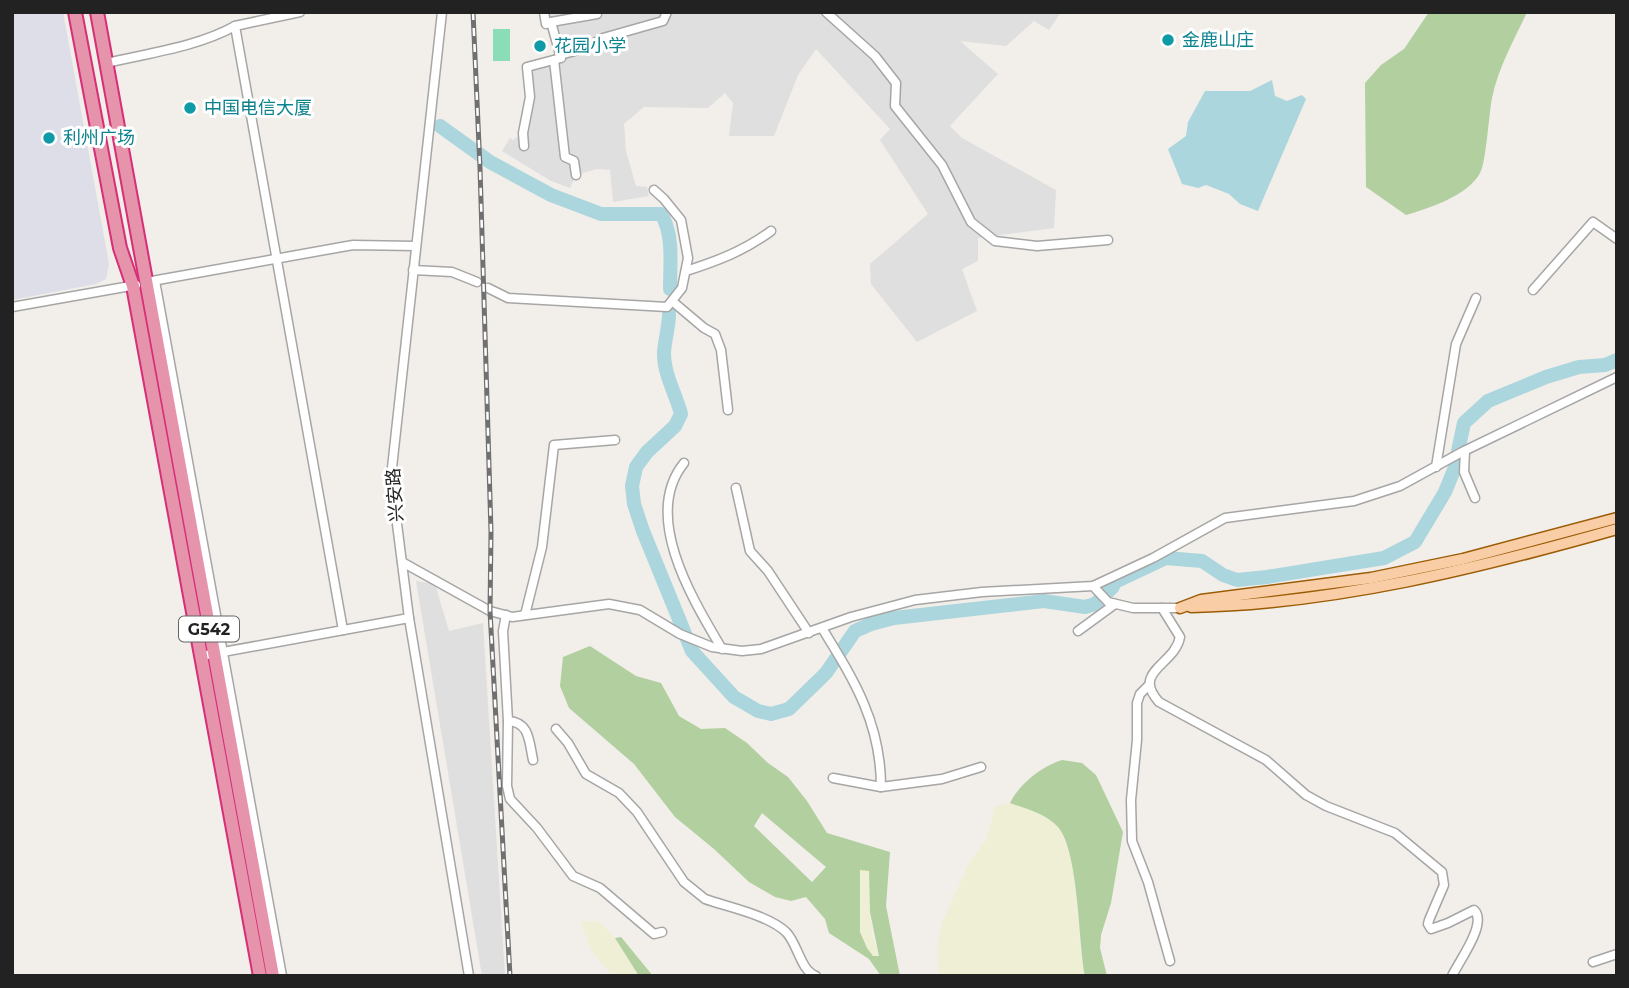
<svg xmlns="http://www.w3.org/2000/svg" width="1629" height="988" font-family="Montserrat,'Noto Sans SC',sans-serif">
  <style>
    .residential { fill: #e0dfdf }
    .farmland { fill: #efefd5 }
    .forest { fill: #b2cf9f; fill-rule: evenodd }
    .pitch { fill: #8addb6 }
    .plaza { fill: #dddee7 }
    .water { fill: #abd6dd }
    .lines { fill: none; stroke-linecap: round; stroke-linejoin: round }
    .river { stroke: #abd6dd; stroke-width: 14 }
    .minor-casing { stroke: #a6a6a6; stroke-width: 11 }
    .major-casing { stroke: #9b5c05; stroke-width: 13 }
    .highway-casing { stroke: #d62f77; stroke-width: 16 }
    .minor { stroke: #fff; stroke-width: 8 }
    .major { stroke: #f9cea6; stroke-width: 10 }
    .highway { stroke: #e594ab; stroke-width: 12 }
    .rail-casing { stroke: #707070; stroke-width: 5 }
    .rail { stroke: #fff; stroke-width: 2.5; stroke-dasharray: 8; stroke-linecap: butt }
    .culture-dot { fill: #0f9aa8; stroke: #fff; stroke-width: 2.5 }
    .labels { text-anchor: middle; stroke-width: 6; stroke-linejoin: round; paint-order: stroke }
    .shield { fill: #fff; stroke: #646464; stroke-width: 2 }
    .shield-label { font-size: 16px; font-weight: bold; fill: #222 }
    .culture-label { font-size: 18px; fill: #0d838f; stroke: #fff; text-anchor: start }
    .street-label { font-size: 18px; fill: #222; stroke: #fff }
  </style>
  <rect width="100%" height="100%" fill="#f2eee9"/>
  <!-- residential -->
  <g class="residential">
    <path d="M544 12H1061L1049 30 1034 21 1006 46 960 41 998 74 950 126 962 138 1056 190 1054 228 978 238V261L962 269 977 311 917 342 871 284 870 264 928 214 880 140 890 129 816 49 798 75 774 136H729L733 103 725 93 708 108 644 107 624 124 626 151 636 186 647 187 649 196 613 202 610 170 597 169 576 175 570 188 551 181 502 151 510 138 513 140 523 133 527 67 560 54Z"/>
    <path d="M416 581 435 584 449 631 483 623 505 976H482Z"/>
  </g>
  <!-- farmland -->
  <g class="farmland">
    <path d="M1010 803 1038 812 1059 828 1073 862 1081 956 1085 976H939L937 947 942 923 970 861 986 840 995 807Z"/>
    <path d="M859 870H869L870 912 872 933 879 956H873L867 948 860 932Z"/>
    <path d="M598 921 615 938 639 976H613L592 952 581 922Z"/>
  </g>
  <!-- forest -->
  <g class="forest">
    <path d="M1429 12H1527C1514 40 1498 68 1492 98 1489 113 1486 163 1480 173 1468 196 1429 208 1406 215L1366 187 1365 83 1381 65 1404 49Z"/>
    <path d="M590 646 636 676 661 683 679 716 701 729 725 728 747 743 768 763 788 777 807 801 827 833 890 852 886 906 900 976H881L869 959 829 933 825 919 806 897 791 901 775 897 749 882 714 849 675 817 634 764 569 708 560 686 563 657ZM762 813 826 867 812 882 754 826ZM860 870 869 871 870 912 879 956H873L867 948 860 932Z"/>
    <path d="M1062 760 1082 763 1096 775 1123 832 1111 903 1101 935 1100 948 1107 976H1085C1078 940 1079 852 1058 827 1046 814 1027 809 1010 803 1020 783 1041 767 1062 760Z"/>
    <path d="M621 937 653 976H639L615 938Z"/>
  </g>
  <!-- pitch -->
  <rect class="pitch" x="493" y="29" width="17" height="32"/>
  <!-- plaza -->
  <path class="plaza" d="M12 12H63L109 264 106 279 96 284 12 300Z"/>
  <!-- water -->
  <path class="water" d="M1272 80 1275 96 1287 101 1302 95 1306 99 1258 211 1240 204 1229 194 1206 185 1198 188 1182 184 1168 149 1186 136 1188 122 1205 91H1250Z"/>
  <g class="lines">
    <!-- river -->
    <g class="river">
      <path d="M440 126 490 162 551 195 601 214H661C674 234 670 265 670 289"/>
      <path d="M669 314C669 327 664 343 664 354 664 375 676 394 681 414L675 426 647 452 636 467 632 486 634 504 643 531 692 651 734 697 758 711 771 714 789 709 826 673 855 631 871 624 894 618 1044 601 1085 607 1095 604 1112 588 1115 582 1166 558 1202 561 1223 575 1237 580 1267 577 1384 558 1415 542 1445 492 1454 470 1464 423 1488 401 1546 377 1579 367 1605 365 1617 360"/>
    </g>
    <!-- minor casing -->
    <g class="minor-casing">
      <g id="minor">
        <path d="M300 12 235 26 343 630"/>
        <path d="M442 12 391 477 409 618 469 976"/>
        <path d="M826 12 875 56 896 83 895 106 942 165 971 222 995 241 1037 246 1108 240"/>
        <path d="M551 22 597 14"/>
        <path d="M560 55 586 48 603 38 663 21 667 12"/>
        <path d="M554 60 565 157 574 161 576 175"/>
        <path d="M107 63C149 53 197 47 235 26"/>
        <path d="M524 146 523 133 530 97 527 67 561 58 551 22 546 24 544 12"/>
        <path d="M413 270 452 272 477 282"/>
        <path d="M686 271C717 261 744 251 771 231"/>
        <path d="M152 281 353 245 415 246"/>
        <path d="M155 281 282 976"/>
        <path d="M488 288 508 298 667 307 682 288 688 258 681 220 664 199 654 190"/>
        <path d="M1533 290 1593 222 1617 239"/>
        <path d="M672 301 704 328 715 334 721 350 728 410"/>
        <path d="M12 307 136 285"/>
        <path d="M1465 451 1464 472 1475 498"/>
        <path d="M684 463C641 516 693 600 722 649"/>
        <path d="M1436 467 1456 344 1476 298"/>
        <path d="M736 488 750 551 768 571 809 633"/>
        <path d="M402 562 490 611 512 617 609 604 640 610 680 634 712 647 742 651 761 649 851 617 915 600 982 592 1093 586 1153 558 1225 518 1354 501 1400 486 1462 452 1617 377"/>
        <path d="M1093 586 1108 602 1133 608H1180"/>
        <path d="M1162 608 1180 637C1175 665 1131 671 1159 702L1266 760 1306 795 1326 806 1395 833 1442 872 1444 885 1429 920 1428 924 1431 929 1448 923 1474 910C1488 923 1459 961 1452 976"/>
        <path d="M506 615 503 631 508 721 507 786 510 799 537 828 573 876 600 888 654 934 662 932"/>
        <path d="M525 615 542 547 554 445 615 440"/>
        <path d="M822 628C854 680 881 723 881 787"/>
        <path d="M1078 631 1115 604"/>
        <path d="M201 656 409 618"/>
        <path d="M1149 685 1140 694 1137 703V740L1131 800 1132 841 1148 882 1170 961"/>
        <path d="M508 721C530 722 529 742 533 760"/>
        <path d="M556 729 568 743 586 774 619 793 637 812 684 882 705 899C728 907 768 915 786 932 798 944 800 970 816 976"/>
        <path d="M833 778 881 787 942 779 981 767"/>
        <path d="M1593 962 1617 954"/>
      </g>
    </g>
    <!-- major casing -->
    <g class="major-casing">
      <g id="major">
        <path d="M1191 607C1335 604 1479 568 1617 529"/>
        <path d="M1180 608 1201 600 1371 578 1463 559 1617 518"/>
      </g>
    </g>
    <!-- highway casing -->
    <g class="highway-casing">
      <g id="highway">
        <path d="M75 12 120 248 133 286 260 976"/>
        <path d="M97 12 273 976"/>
      </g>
    </g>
    <!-- minor -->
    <use href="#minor" class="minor"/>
    <!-- major -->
    <use href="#major" class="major"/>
    <!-- highway -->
    <use href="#highway" class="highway"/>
    <!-- rail casing -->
    <g class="rail-casing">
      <path id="rail" d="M473 12 480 168 491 532 490 611 510 976"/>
    </g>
    <!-- rail -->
    <use href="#rail" class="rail"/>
  </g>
  <!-- markers -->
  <g class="culture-dot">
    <circle cx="1168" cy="40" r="7"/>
    <circle cx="540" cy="46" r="7"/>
    <circle cx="190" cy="108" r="7"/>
    <circle cx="49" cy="138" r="7"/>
  </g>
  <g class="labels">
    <!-- shield labels -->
    <rect class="shield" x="179" y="616.5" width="60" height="25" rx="5"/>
    <g class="shield-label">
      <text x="209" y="635">G542</text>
    </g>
    <!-- culture labels -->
    <g class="culture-label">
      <text x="1182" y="46">金鹿山庄</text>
      <text x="554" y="52">花园小学</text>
      <text x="204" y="114">中国电信大厦</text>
      <text x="63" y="144">利州广场</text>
    </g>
    <!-- street labels -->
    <g class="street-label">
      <text transform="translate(395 495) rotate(-94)" y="6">兴安路</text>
    </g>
  </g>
  <!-- border -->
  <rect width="1629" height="988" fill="none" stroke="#222222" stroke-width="28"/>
</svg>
